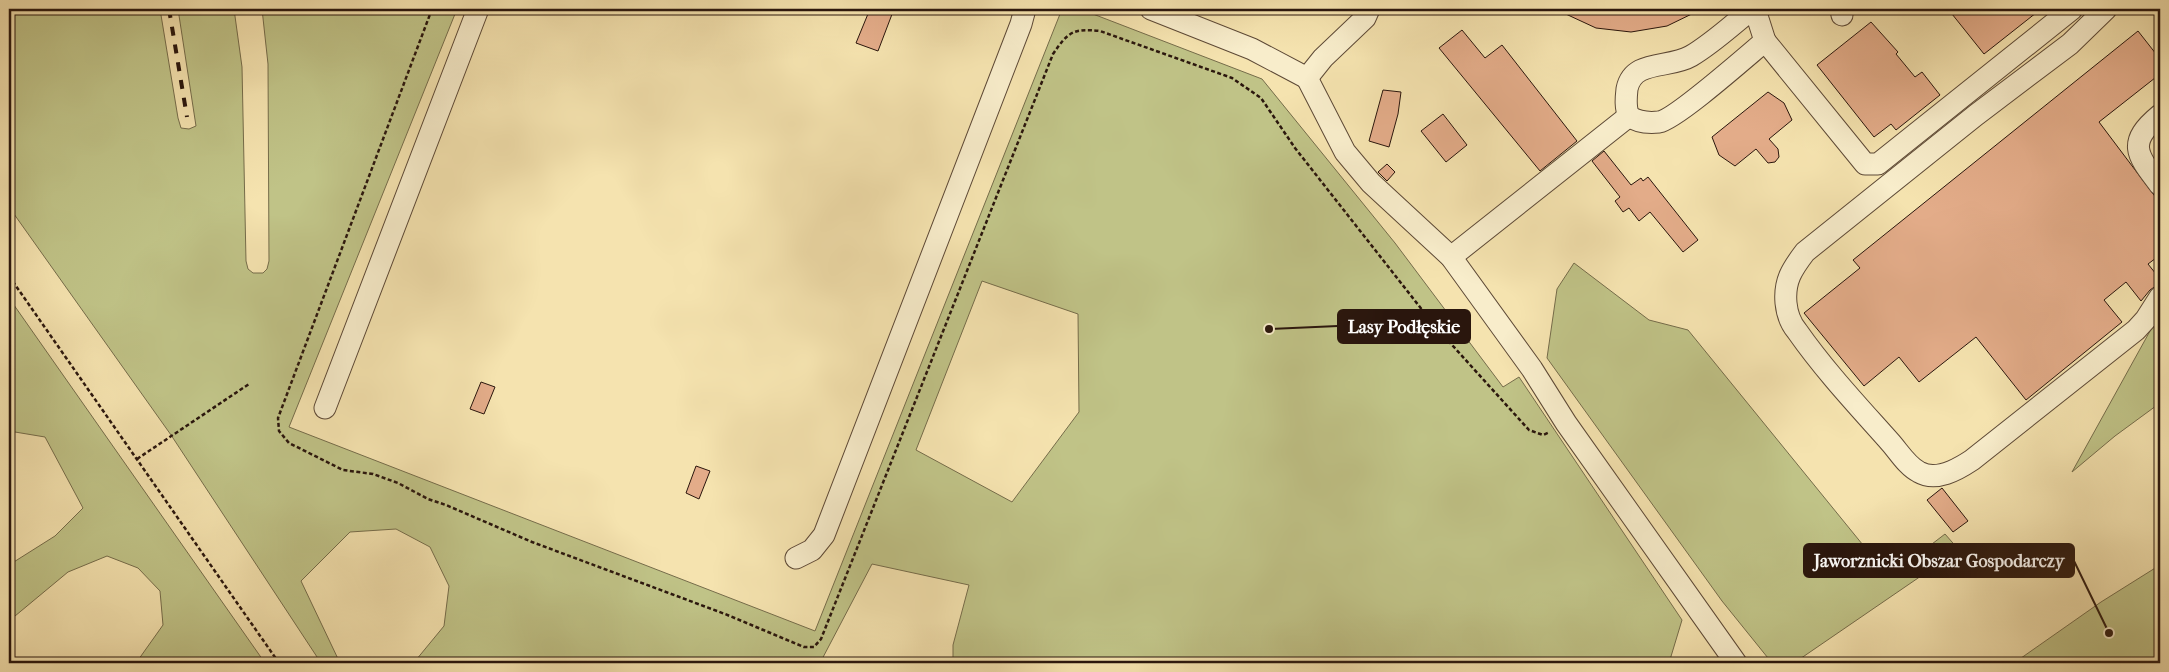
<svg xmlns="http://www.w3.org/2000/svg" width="2169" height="672" font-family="'IM FELL French Canon',serif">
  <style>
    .green { fill: #c0c387; stroke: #756c4a; fill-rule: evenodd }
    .building { fill: #e3ac89; stroke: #2a160d }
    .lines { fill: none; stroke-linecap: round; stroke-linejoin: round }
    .minor-casing { stroke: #5d4936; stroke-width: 23 }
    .path { stroke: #2a160d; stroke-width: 2.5; stroke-dasharray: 4 2.5; stroke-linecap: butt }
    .minor { stroke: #f8edcb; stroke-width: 21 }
    .rail { stroke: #2a160d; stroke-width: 4; stroke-dasharray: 9 9; stroke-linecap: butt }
    .leader { fill: none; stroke: #2a160d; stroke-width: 2 }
    .callout-dot { fill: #2a160d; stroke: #f8edcb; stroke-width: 2 }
    .callout { fill: #2a160d; stroke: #2a160d; stroke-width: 2 }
    .callout-label { font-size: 18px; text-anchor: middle; font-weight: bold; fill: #fff }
  </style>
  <rect width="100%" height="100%" fill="#f5e3af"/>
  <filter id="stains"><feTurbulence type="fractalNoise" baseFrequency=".004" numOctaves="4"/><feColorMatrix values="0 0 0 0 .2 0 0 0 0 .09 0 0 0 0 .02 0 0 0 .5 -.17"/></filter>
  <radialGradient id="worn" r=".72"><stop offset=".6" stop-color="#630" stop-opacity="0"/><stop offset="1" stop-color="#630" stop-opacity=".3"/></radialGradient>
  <!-- green -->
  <g class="green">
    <path d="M9 9H160L178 118 181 128 189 129 196 126 178 9H234L242 67 246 261 248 269 253 273H263L267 269 269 261 268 64 262 9H457L289 427 815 631 1062 9H1080L1262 79 1395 243 1503 387 1519 377 1682 620 1669 663H953V645L969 585 872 564 820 663H410L416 660 444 626 449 586 430 547 396 529 350 532 301 581 340 663H321L171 435 9 207ZM982 281 1078 314 1079 412 1012 502 916 450Z"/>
    <path d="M1574 263 1649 320 1688 330 1889 577 1945 534 1959 550 1794 663H1772L1722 601 1547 358 1557 289Z"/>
    <path d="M9 298 265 663H136L163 625 160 591 138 568 107 556 68 572 9 621V565L55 536 83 508 45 437 9 431Z"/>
    <path d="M2160 313V403L2115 436 2072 472Z"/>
    <path d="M2160 565V663H2014L2101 602Z"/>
  </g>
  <!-- building -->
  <g class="building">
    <path d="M870 9H894L878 51 856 43Z"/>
    <path d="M1555 9H1702L1667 26 1631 32 1596 28Z"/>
    <path d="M1948 9H2041L1984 54Z"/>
    <path d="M1871 22 1898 52 1896 54 1915 77 1922 72 1940 95 1896 130 1891 124 1874 137 1817 65Z"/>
    <path d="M1462 30 1485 58 1502 45 1577 141 1540 171 1439 48Z"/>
    <path d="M2138 31 2160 59V74L2099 122 2160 203V255L2148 264 2160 279V283L2150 290 2141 301 2126 282 2104 300 2122 322 2026 400 1976 337 1919 382 1899 357 1864 386 1804 313 1860 268 1853 260Z"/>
    <path d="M1383 90 1401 92 1398 114 1389 147 1369 141Z"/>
    <path d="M1768 92 1784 103 1792 120 1769 139 1778 149 1779 157 1775 162 1768 163 1756 149 1735 166 1719 155 1712 137Z"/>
    <path d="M1443 114 1467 145 1446 162 1421 131Z"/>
    <path d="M1604 151 1631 185 1641 178 1643 181 1648 177 1698 240 1683 252 1650 212 1639 221 1629 208 1623 212 1615 201 1620 197 1592 161Z"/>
    <path d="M1387 164 1395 172 1387 181 1378 172Z"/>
    <path d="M481 382 495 387 484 414 470 409Z"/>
    <path d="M696 466 710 471 699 499 686 493Z"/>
    <path d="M1942 488 1968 521 1953 532 1927 500Z"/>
  </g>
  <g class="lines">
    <!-- minor casing -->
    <g class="minor-casing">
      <g id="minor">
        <path d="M1151 9 1252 49 1307 78 1323 58 1365 18 1369 9"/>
        <path d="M1841 9 1842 15"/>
        <path d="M2106 9 2070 44 1976 115 1805 252C1792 269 1784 281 1786 303 1787 313 1791 324 1797 331 1825 371 1858 406 1890 442 1899 452 1907 466 1919 472 1936 482 1957 470 1972 460L2136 330 2146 319 2160 297"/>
        <path d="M1751 10 1758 19 1765 41C1747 56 1676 119 1659 122 1649 123 1637 122 1629 116 1625 108 1626 98 1627 89 1633 59 1669 69 1691 56 1713 43 1732 25 1752 9"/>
        <path d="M1765 41 1865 164H1878L2072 9"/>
        <path d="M1307 78 1345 152 1371 183 1451 257 1532 369 1566 423 1736 663"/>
        <path d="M2160 115C2126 143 2137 155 2160 185"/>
        <path d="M1451 257 1629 116"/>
        <path d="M325 408 478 9"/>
        <path d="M796 558 812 550 824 535 1021 24 1025 9"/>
      </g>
    </g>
    <!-- path -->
    <g class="path">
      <path d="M432 9 278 418 279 431 289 443 343 470 373 474 398 483 428 499 446 505 532 542 725 614 804 647H814L821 639 1053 54C1068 32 1073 28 1100 31L1232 78 1261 98 1295 148 1434 325 1529 430 1543 435 1550 432"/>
      <path d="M9 276 279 663"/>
      <path d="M137 459 249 384"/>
    </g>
    <!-- minor -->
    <use href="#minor" class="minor"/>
    <!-- rail -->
    <path class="rail" d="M169 9 187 117"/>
  </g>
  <!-- callouts -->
  <path class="leader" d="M1269 329L1338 326M2109 633L2074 561"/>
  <g class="callout-dot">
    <circle cx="1269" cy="329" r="5"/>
    <circle cx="2109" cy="633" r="5"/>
  </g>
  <g class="callout">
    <rect x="1338" y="310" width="132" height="33" rx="5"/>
    <rect x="1804" y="544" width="270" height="33" rx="5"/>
  </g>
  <g class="callout-label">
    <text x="1404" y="333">Lasy Podłęskie</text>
    <text x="1939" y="567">Jaworznicki Obszar Gospodarczy</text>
  </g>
  <!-- margin -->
  <rect width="2169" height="672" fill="none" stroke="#f5e3af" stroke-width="30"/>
  <rect x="10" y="10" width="2149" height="652" fill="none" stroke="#2a160d" stroke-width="2.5"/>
  <rect x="15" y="15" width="2139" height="642" fill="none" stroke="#2a160d"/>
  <rect width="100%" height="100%" filter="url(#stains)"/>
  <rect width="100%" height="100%" fill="url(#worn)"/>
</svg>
